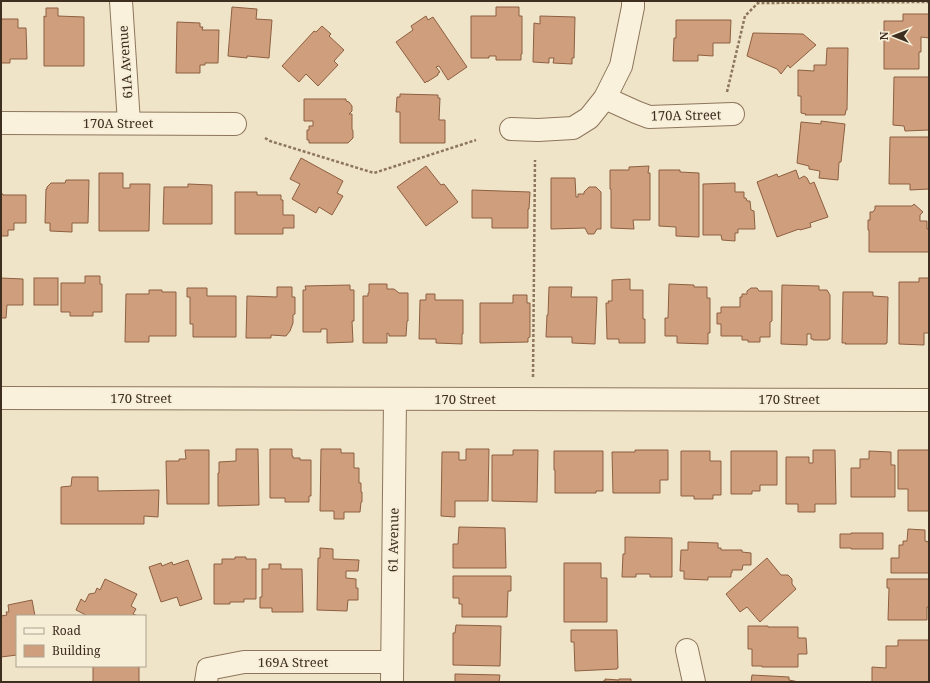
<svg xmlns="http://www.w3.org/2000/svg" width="930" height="683" font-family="'Noto Serif',serif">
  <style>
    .building { fill: #cf9f7d; stroke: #8d5f41 }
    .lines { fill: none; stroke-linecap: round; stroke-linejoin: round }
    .street-casing { stroke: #8d765c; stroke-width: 24 }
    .path { stroke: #8d765c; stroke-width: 2.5; stroke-dasharray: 3 2; stroke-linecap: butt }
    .street { stroke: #faf1dc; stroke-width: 22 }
    .labels { text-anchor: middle; stroke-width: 4; stroke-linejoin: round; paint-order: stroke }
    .street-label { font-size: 13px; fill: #3d2e20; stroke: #f7eed8 }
  </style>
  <rect width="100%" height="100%" fill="#f0e4c8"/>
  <!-- building -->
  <g class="building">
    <path d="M232 7 257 9 256 19 272 20 269 58 247 56V58L228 56Z"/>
    <path d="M496 7H519V16H522V54H521V60H496V56H489V58H471V16H496Z"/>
    <path d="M46 8H58V16L84 17V66H44V16L46 17Z"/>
    <path d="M903 14H929V38L921 37V52H919V69H884V21H903Z"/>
    <path d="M426 16 428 20 433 17 467 67 448 80 439 66 436 67 440 72 438 73V75L427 82V81L425 83 396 42 413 30 411 26Z"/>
    <path d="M540 16 575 17 574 58H572V64L553 63 554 58H549V63L533 62 534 23 540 24Z"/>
    <path d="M1 19H18V28H26L27 59H10V63H1Z"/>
    <path d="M676 20H731L730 43H713V56L698 55V61H673L674 38H676Z"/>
    <path d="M177 22 200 23V27H203L202 30H219L218 63H205V65H200V73H176Z"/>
    <path d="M322 26 331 34 329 36 344 50 334 61 338 65 318 86 306 74 299 82 282 66 314 31 316 32Z"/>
    <path d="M753 33 803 34 816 45 790 68 788 65 781 74 777 69 747 56Z"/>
    <path d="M827 48H848L847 110H846L845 115H805L806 114 801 113V96H798V70L814 71V65H826Z"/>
    <path d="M894 77H929V130L905 131 904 126 893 125Z"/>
    <path d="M400 94 438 95V98H440L439 120H445V143H400V112H396L397 97H400Z"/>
    <path d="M304 99H346V101L349 102 352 106V111L349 114H352V129L353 131V138L348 143H309V140H307V130H309V126H313V121H304Z"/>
    <path d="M821 121 845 124 841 162H839L838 180 819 178 820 171 809 169V166L797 163 801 122 821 124Z"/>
    <path d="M890 137H929V189L910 190V184H889Z"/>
    <path d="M301 158 343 181 337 193 343 196 332 215 319 207 316 213 292 199 300 184 290 179Z"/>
    <path d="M426 166 441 185 444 184 458 202 426 226 397 187Z"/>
    <path d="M649 166 648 173H650V220H633L634 229 611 228V189H610V170H629V167Z"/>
    <path d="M659 170H680V172L699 173V237L676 236V227L659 226Z"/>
    <path d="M796 170 799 179 804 176 807 178 810 184 814 182 828 217 810 223 811 227 800 230 799 229 777 237 757 182 777 174 778 177Z"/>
    <path d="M99 173H123V188H130V184H150L149 231H99Z"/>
    <path d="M551 178H575L576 197H578V194H584V192L589 187H596L601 192V229H597L594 234H588L585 228 551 229Z"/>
    <path d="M66 180H89L88 223H72V232L50 231V223H45L46 189H47V187L51 183H65Z"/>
    <path d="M735 183V192H744V198H746L747 201H750L751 210 754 211 755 229H738V233H735V241L722 240 721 235H703V184Z"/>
    <path d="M188 184 212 185V224H163L164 187H188Z"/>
    <path d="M472 190 530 192 529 209H528V228H492V218H472Z"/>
    <path d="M235 192H257V195H281V200H283V215H294V228H283V234H235Z"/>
    <path d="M1 194H3V195H26V223H14V230H8V236H1Z"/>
    <path d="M914 204 923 212 920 215V221H927V229H929V252H869V230H868V220H870V212H873L875 209V206H912Z"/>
    <path d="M85 276H100V284H102V312H93V316H70V312H61V283H85Z"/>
    <path d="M1 278 23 279V305H7L6 318H1Z"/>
    <rect x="34" y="278" width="24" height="27"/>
    <path d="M919 278H929V333H924V345L899 344V282H919Z"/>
    <path d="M630 279V290H643V319H645V343H619V339H607L606 303H609L608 301H612V280Z"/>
    <path d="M369 284H387V289H394L399 293H408V321H407L406 336H389V334L387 333V343H363V296H368V293H369Z"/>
    <path d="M669 284 694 285V287H707V298H710V333H708V344L677 343V336H665V318H668Z"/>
    <path d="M350 285V290H354V321H352L353 342 327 343V329H321V332H303V290H306L305 286Z"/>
    <path d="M782 285 819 286V290H827L830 295V339H828V340H813V339H811V334H807V345L781 344Z"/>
    <path d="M277 287H292V297H295V314L293 315V323L290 331 286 336 271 335V338H246L247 296 277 297Z"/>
    <path d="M549 287H572L571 297H597L595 344 572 343V337H546L547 315H548Z"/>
    <path d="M187 288H207V296H236V337H193V324H190V297H187Z"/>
    <path d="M751 288H757L759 291H772V321L770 322V337H760V342H748V340H742V336H721V324H717V313H721V307H740V297H742V294H747V291Z"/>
    <path d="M149 290H162V292H176V336H149V342H125L126 294H149Z"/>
    <path d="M843 292H873V296L888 297 887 343H886V344H845L846 343H842Z"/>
    <path d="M426 294H435V300H463V334H462V344L436 343V339H419L420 300H426Z"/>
    <path d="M513 295H527V303H530V337L528 338V342L480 343V303H513Z"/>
    <path d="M236 449H258L259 505 218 506V473H219V462L236 461Z"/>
    <path d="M270 449H292V456H293V458H300V460H311V496H309V502H285V498H270Z"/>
    <path d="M321 449H341V453H354V468H359V483H361V492H362V502H361L360 512H344V519H334V511H320Z"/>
    <path d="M466 449H489L488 501H455V517L441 516 442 452H459V460H466Z"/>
    <path d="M185 450H209V504H167L166 461H179V459H186Z"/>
    <path d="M513 450H538L537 502 492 501V455H513Z"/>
    <path d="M635 450H668V480H660V493H613L612 452H635Z"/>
    <path d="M813 450H835L836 504H815V512H798V504H786V457H809V463H813Z"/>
    <path d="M898 450H929V511H908V489H898Z"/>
    <path d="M554 451H603V491H596V493H555V470H554Z"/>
    <path d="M681 451H710V461H721V495H713V499H694V496H681Z"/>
    <path d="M731 451H777V485H760V491H752V494H731Z"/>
    <path d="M869 451 891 452V465H895V497H851V468H860V459H869Z"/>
    <path d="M72 477H98V491L159 490 158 517 144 516V524H61V487L71 486Z"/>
    <path d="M459 527 505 528 506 568H453V544H458Z"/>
    <path d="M908 529 925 530V541L929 542V573H891V558H899V545H903V541H907Z"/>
    <path d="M851 533H883V549H851V548H840V534H851Z"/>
    <path d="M625 537 672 538V577H650V574H636V577H622L623 554H625Z"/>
    <path d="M688 542 718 543V548H721V550H742V552L751 553V565H743L742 570H732V573H731V577H708V580L684 579V571H680L681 550H688Z"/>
    <path d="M320 548 333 549V559L359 560 358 571H346V578L356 579V588H358V600H348L347 611 317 610 318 558H320Z"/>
    <path d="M235 557H246V559H256V599H244V602H230V604H214V564H222V559H235Z"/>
    <path d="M767 558 781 575H788L792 579V584L796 589 760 622 747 607 740 612 726 594Z"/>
    <path d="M188 560 202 599 180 606 177 597 161 602 149 567 161 563 162 566 172 562 173 565Z"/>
    <path d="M564 563H601V578H607V622H564Z"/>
    <path d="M269 564H281V569H302L303 612H272V608H260V597H262V569H269Z"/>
    <path d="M453 576H511V591H508L507 617H462V604H459V598H453Z"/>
    <path d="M105 579 137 594 131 606 136 609 133 614 138 616H86V615L76 610 81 599 85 602 89 594 95 593 97 588 100 590Z"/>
    <path d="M887 579H929V607H927V620H888L889 588H887Z"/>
    <path d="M32 600 35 616H17V655L1 657V616L7 615 6 612H9L8 605Z"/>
    <path d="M456 625 501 626 500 666 453 665V633H455Z"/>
    <path d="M748 626H768V627H798V638H806L807 654H798V667H762V666H752V649H748Z"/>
    <path d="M571 630H617L618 668H617V669L575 671 574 642H571Z"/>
    <path d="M898 640H929V682H872V667L886 668V646H898Z"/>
    <rect x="93" y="666" width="46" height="16"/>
    <path d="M455 674 500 675 499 682H455Z"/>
    <path d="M752 675 789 677V680L799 682H751Z"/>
    <path d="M605 679 619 680V679H631V682H603V681H605Z"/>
  </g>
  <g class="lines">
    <!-- street casing -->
    <g class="street-casing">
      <g id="street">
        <path d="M121 1 129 123"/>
        <path d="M605 98 636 112 649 117 733 114"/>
        <path d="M1 123 235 124"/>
        <path d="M511 129 538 130 573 128 589 118 605 98 621 66 633 7V1"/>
        <path d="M1 398 929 400"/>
        <path d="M687 650 694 682"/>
        <path d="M206 682 208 669 244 662H392"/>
        <path d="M392 682 395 399"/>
      </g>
    </g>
    <!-- path -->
    <g class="path">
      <path d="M727 92 745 16 758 3 929 2"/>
      <path d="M265 138 270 141 374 173 476 140"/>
      <path d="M533 377 535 160"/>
    </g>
    <!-- street -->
    <use href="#street" class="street"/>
  </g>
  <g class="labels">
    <!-- street labels -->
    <g class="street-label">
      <text transform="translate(125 62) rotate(-94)" y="5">61A Avenue</text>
      <text transform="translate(686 115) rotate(-1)" y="5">170A Street</text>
      <text x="118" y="128">170A Street</text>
      <text x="141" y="403">170 Street</text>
      <text x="465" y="404">170 Street</text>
      <text x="789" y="404">170 Street</text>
      <text transform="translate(393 540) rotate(-89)" y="5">61 Avenue</text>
      <text x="293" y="667">169A Street</text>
    </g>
  </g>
  <!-- border -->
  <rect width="930" height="683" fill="none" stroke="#3d2e20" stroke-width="4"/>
  <!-- legend -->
  <rect x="16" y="615" width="130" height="52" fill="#f7eed8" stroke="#ada18e"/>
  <rect x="24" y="628" width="20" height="6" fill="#faf1dc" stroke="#ada18e"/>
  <text x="52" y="635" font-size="12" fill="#3d2e20">Road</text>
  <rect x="24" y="645" width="20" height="12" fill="#cf9f7d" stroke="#ada18e"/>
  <text x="52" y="655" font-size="12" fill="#3d2e20">Building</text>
  <!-- north arrow -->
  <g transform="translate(894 36) rotate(270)" stroke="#f7eed8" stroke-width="3" paint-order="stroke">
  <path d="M0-3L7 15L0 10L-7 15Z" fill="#3d2e20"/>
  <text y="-6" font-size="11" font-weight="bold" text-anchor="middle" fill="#3d2e20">N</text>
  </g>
</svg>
